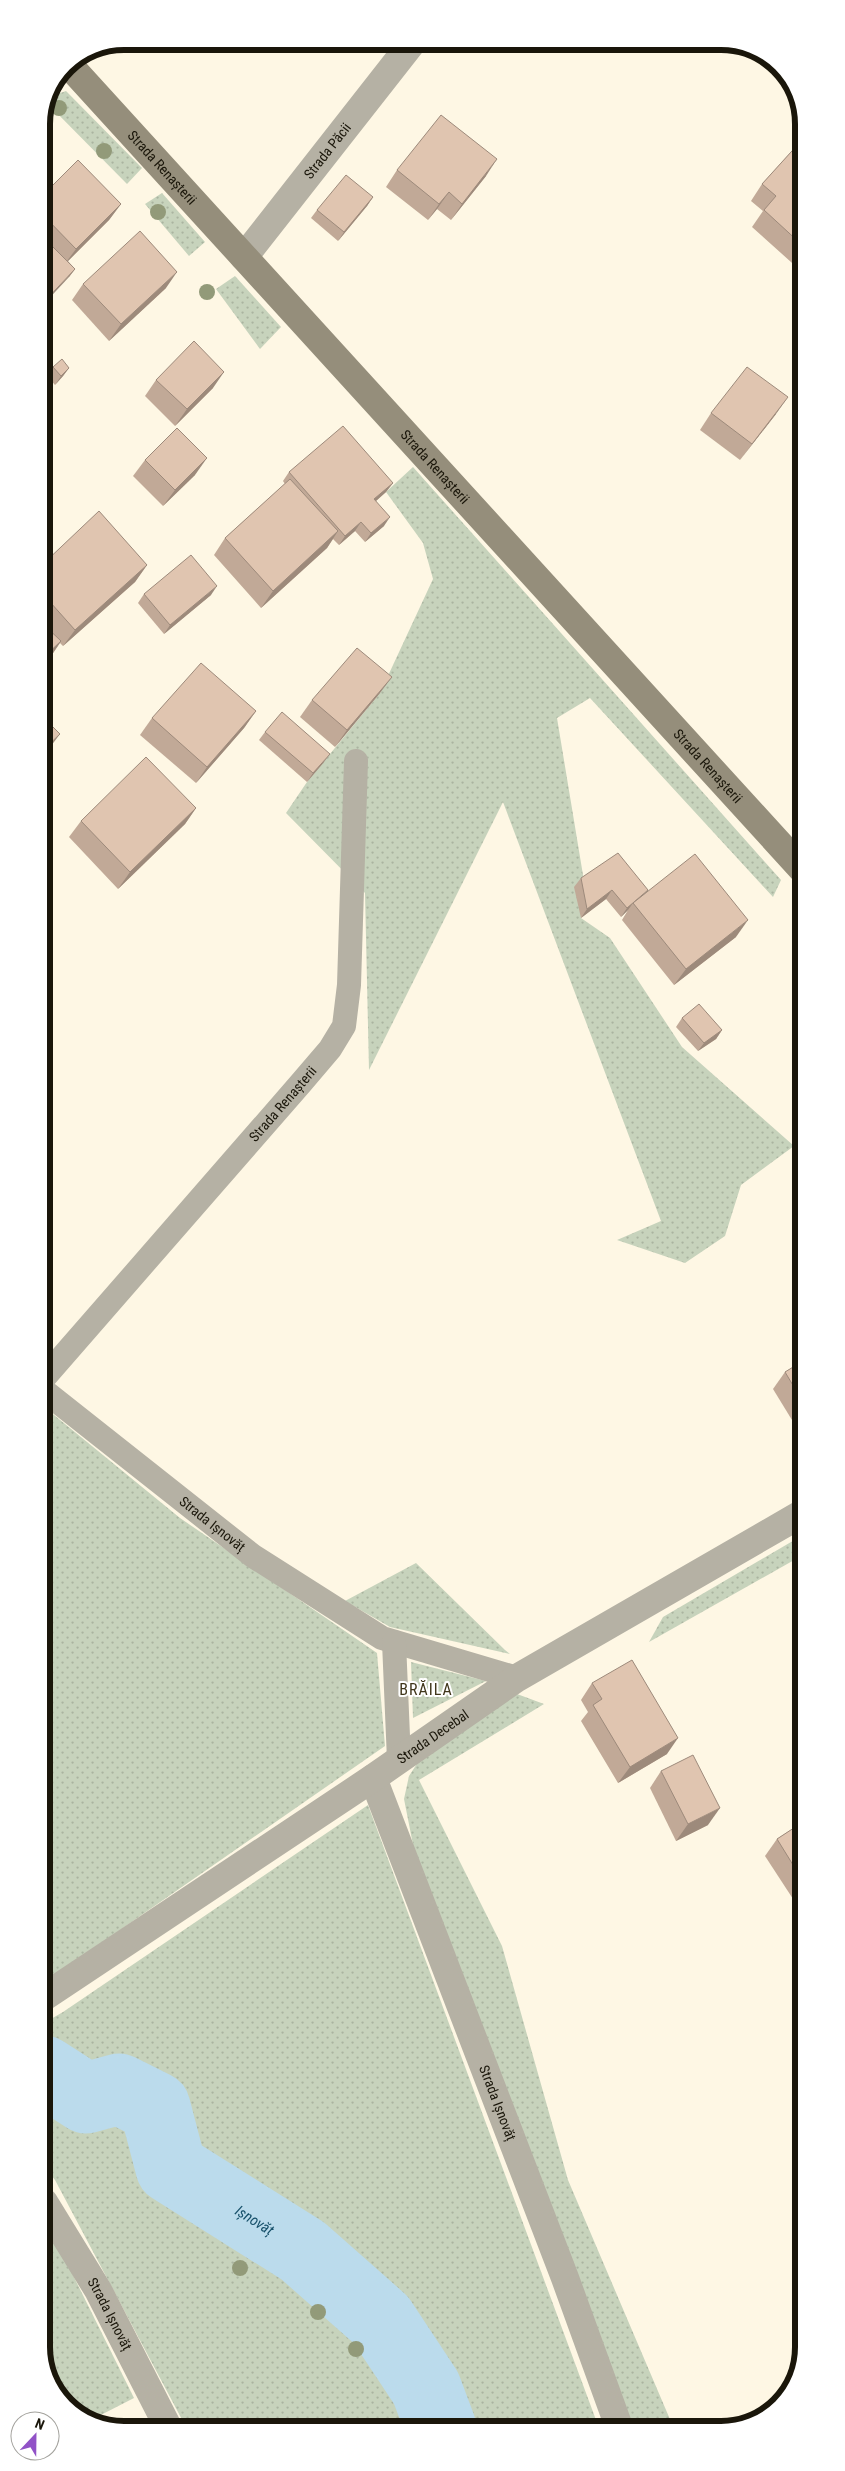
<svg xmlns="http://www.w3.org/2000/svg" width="845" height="2471" font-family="'Roboto Condensed',sans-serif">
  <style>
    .grass { fill: url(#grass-dots) }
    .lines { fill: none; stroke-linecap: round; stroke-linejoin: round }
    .river { stroke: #bbdbec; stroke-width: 71 }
    .lane { stroke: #b5b1a4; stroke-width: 24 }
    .street { stroke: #b5b1a4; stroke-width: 28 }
    .secondary { stroke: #958e7b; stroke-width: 28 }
    .tree { fill: #929a79 }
    .wall { fill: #c1a997 }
    .shaded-wall { fill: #9d8a7b }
    .building { fill: #e0c5b0; stroke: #9d8a7b }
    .labels { text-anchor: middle; stroke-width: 4; stroke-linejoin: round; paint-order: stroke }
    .street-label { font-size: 14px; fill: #1a160a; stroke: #fff }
    .water-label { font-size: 15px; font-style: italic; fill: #16506a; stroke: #fff }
    .quarter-label { font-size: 16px; letter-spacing: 1px; fill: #40361b; stroke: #fff }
    .rim { fill: none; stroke: #1a160a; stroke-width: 6 }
  </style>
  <defs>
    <pattern id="grass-dots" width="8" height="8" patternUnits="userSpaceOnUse" patternTransform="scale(1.25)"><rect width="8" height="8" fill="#c7d3bc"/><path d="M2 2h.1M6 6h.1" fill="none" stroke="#aab4a0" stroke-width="1.8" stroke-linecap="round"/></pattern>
  </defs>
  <rect width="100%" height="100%" fill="#fef7e4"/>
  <!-- grass -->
  <g class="grass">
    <path d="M66 91 142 168 127 184 48 104 52 96Z"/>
    <path d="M162 193 205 242 189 256 145 204Z"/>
    <path d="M235 276 281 327 260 349 216 289Z"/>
    <path d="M413 467 781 880 773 897 590 698 557 718 584 881 581 918 610 938 682 1047 794 1146 741 1185 725 1236 685 1263 617 1240 661 1221 503 802 369 1070 365 893 286 813 307 782 380 693 433 579 423 543 386 492Z"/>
    <path d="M43 1406 180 1518 377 1653 385 1746 74 1962 44 1980Z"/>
    <path d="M803 1535V1555L649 1642 663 1617Z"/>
    <path d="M416 1563 505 1650 510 1654 390 1627 345 1601Z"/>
    <path d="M411 1662 486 1681 413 1718Z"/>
    <path d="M517 1694 544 1704 419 1780 502 1946 568 2180 672 2424 647 2425 627 2417 418 1870 404 1799 409 1776 422 1756Z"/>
    <path d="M368 1805 599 2428 187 2429 55 2180 44 2166V2023L63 2012Z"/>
    <path d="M44 2228 64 2257 134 2398 93 2419 70 2409 44 2368Z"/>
  </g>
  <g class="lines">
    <!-- river -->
    <path class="river" id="s1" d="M44 2071 86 2098 119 2089 155 2107 171 2168 303 2251 381 2320 426 2388 441 2428"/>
    <!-- lane -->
    <g class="lane">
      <path id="s2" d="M43 1379 301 1083 330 1049 344 1026 349 985 356 761"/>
      <path id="s3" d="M43 1390 253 1556 382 1638 517 1678"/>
      <path d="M394 1642 399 1760"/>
    </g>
    <!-- street -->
    <g class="street">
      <path id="s4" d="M244 257 411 44"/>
      <path id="s5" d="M373 1778 565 2278 619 2427"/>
      <path id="s6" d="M44 1997 373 1778 517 1678 803 1513"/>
      <path id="s7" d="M44 2202 98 2290 169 2429"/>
    </g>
    <!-- secondary -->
    <path class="secondary" id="s8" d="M68 64 802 869"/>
  </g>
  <!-- trees -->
  <g class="tree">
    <circle cx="59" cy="108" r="8"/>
    <circle cx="104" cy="151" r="8"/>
    <circle cx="158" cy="212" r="8"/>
    <circle cx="207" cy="292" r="8"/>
    <circle cx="240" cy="2268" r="8"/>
    <circle cx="318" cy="2312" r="8"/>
    <circle cx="356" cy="2349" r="8"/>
  </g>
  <!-- wall -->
  <g class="wall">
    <path d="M801 141V271L752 227 763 211 751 201 762 184Z"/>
    <path d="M397 170 486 176 451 220 437 209 428 220 386 187Z"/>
    <path d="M42 196 121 204 109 220 68 261 75 269 69 277 48 249 42 242Z"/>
    <path d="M373 197 367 206 338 241 311 218 317 210Z"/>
    <path d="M83 284 166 288 109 341 72 300Z"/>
    <path d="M53 367 69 368 63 376 55 385 47 376Z"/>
    <path d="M156 380 213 388 175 426 145 396Z"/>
    <path d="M711 413 776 414 740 460 700 430Z"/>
    <path d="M145 460 195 475 163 506 133 476Z"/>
    <path d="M289 472 393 483 386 492 376 501 384 526 365 542 355 531 339 545 333 539 327 548 261 608 214 555 225 538 285 484 283 481Z"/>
    <path d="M42 565H147L135 582 63 646 60 643 45 665 42 667Z"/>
    <path d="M144 594 211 595 164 634 138 603Z"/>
    <path d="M380 693 335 747 300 717 312 700Z"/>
    <path d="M256 711 244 728 196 783 140 735 152 718Z"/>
    <path d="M265 732 324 762 307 782 259 740Z"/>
    <path d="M196 808 185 824 118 889 69 837 81 821Z"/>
    <path d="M581 878 646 894 736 937 674 985 622 920 628 910 621 917 606 899 581 918 574 887Z"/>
    <path d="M682 1018 722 1030 716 1039 698 1051 676 1027Z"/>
    <path d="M803 1361V1438L773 1389 785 1372Z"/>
    <path d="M592 1683 667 1754 618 1783 581 1721 588 1712 581 1700Z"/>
    <path d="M661 1771 708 1825 676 1841 650 1788Z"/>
    <path d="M803 1822V1896L795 1902 765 1856 777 1839Z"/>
  </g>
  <!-- shaded-wall -->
  <g class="shaded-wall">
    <path d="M497 159 486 176 451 220 462 204Z"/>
    <path d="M449 192 437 209 428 220 439 204Z"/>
    <path d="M373 197 367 206 338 241 344 232Z"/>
    <path d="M121 204 109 220 64 265 76 249Z"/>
    <path d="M75 269 69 277 42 306V304Z"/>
    <path d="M177 272 166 288 109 341 121 324Z"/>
    <path d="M69 368 63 376 55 385 61 376Z"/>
    <path d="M224 372 213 388 175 426 187 409Z"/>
    <path d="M788 397 776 414 740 460 752 444Z"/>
    <path d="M207 458 195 475 163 506 175 490Z"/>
    <path d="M393 483 386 492 368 508 374 499Z"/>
    <path d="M390 517 384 526 365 542 371 533Z"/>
    <path d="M361 522 355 531 339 545 345 536Z"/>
    <path d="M338 531 327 548 261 608 273 591Z"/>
    <path d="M147 565 135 582 63 646 75 630Z"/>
    <path d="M217 586 211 595 164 634 170 625Z"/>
    <path d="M61 641 45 665 42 667V659Z"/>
    <path d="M392 677 380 693 335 747 347 730Z"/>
    <path d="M256 711 244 728 196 783 207 767Z"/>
    <path d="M60 734 48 750 42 756V751Z"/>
    <path d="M330 754 324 762 307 782 313 773Z"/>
    <path d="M196 808 185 824 118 889 130 872Z"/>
    <path d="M612 890 606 899 581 918 587 909Z"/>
    <path d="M648 890 642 899 633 903 628 910 621 917 627 908Z"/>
    <path d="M748 920 736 937 674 985 686 969Z"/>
    <path d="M722 1030 716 1039 698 1051 704 1043Z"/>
    <path d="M678 1738 667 1754 618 1783 630 1767Z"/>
    <path d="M720 1808 708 1825 676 1841 688 1824Z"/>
    <path d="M803 1890V1896L795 1902Z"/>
  </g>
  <!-- building -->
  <g class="building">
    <path d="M441 115 497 159 462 204 449 192 439 204 397 170Z"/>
    <path d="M801 141V244L764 210 776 196 762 184Z"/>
    <path d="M78 160 121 204 76 249 42 214V196Z"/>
    <path d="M346 175 373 197 344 232 317 210Z"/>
    <path d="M140 231 177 272 121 324 83 284Z"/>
    <path d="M52 246 75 269 42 304V257Z"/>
    <path d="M194 341 224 372 187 409 156 380Z"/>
    <path d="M62 359 69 368 61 376 53 367Z"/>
    <path d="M747 367 788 397 752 444 711 413Z"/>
    <path d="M343 426 393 483 374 499 390 517 371 533 361 522 345 536 289 472Z"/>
    <path d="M177 428 207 458 175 490 145 460Z"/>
    <path d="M290 479 338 531 273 591 225 538Z"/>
    <path d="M99 511 147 565 75 630 42 593V565Z"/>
    <path d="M191 555 217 586 170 625 144 594Z"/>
    <path d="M42 623 61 641 42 659Z"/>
    <path d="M357 648 392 677 347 730 312 700Z"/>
    <path d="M201 663 256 711 207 767 152 718Z"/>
    <path d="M282 712 330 754 313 773 265 732Z"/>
    <path d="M42 716 60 734 42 751Z"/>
    <path d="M146 757 196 808 130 872 81 821Z"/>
    <path d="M618 853 648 890 627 908 612 890 587 909 581 878Z"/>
    <path d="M695 854 748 920 686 969 633 903Z"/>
    <path d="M699 1004 722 1030 704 1043 682 1018Z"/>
    <path d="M803 1361V1402L785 1372Z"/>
    <path d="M632 1660 678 1738 630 1767 593 1705 602 1699 592 1683Z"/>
    <path d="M693 1755 720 1808 688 1824 661 1771Z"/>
    <path d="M803 1822V1881L777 1839Z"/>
  </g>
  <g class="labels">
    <!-- street labels -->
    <g class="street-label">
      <text dy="5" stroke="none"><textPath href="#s4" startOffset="135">Strada Păcii</textPath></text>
      <text dy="5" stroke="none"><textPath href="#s8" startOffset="140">Strada Renașterii</textPath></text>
      <text dy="5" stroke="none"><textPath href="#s8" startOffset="545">Strada Renașterii</textPath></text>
      <text dy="5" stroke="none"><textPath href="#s8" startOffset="950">Strada Renașterii</textPath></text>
      <text dy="5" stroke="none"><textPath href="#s2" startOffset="365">Strada Renașterii</textPath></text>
      <text dy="5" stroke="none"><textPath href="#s3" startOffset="216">Strada Ișnovăț</textPath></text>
      <text dy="5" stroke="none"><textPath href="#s6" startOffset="468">Strada Decebal</textPath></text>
      <text dy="5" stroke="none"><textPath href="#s5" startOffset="348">Strada Ișnovăț</textPath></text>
      <text dy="5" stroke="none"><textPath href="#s7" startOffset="130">Strada Ișnovăț</textPath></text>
    </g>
    <!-- water labels -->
    <g class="water-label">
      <text dy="5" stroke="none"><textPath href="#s1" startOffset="286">Ișnovăț</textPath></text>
    </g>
    <!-- quarter labels -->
    <g class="quarter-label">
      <text x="426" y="1695">BRĂILA</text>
    </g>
  </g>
  <!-- crop -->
  <path d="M0 0H845V2471H0ZM124 50H721A74 74 0 0 1 795 124V2347A74 74 0 0 1 721 2421H124A74 74 0 0 1 50 2347V124A74 74 0 0 1 124 50Z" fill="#fff" fill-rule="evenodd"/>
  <path class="rim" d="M124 50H721A74 74 0 0 1 795 124V2347A74 74 0 0 1 721 2421H124A74 74 0 0 1 50 2347V124A74 74 0 0 1 124 50Z"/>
  <!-- north arrow -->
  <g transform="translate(35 2436) rotate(22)"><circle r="24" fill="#ffffff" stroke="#a3a29d"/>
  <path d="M0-4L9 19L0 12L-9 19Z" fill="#9152c7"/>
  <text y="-8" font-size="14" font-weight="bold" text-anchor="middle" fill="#1a160a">N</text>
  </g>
</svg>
